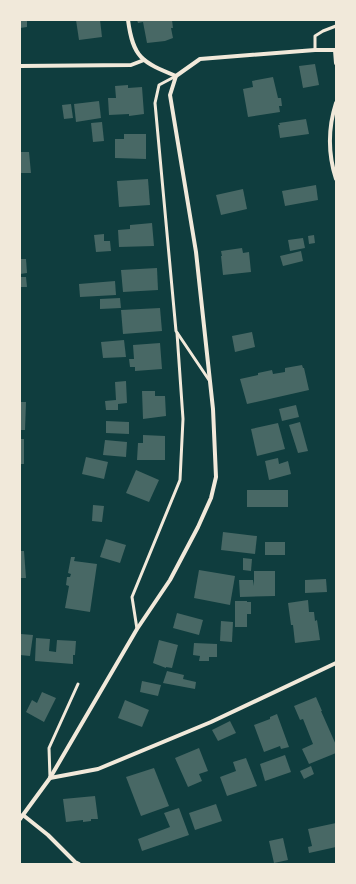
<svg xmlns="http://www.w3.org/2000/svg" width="356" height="884" font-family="Barlow,sans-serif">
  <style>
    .building { fill: #486865 }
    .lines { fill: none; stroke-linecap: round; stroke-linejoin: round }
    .service { stroke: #f1e9da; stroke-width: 3 }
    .minor { stroke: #f1e9da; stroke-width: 4 }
  </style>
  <rect width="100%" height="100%" fill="#0f3d3e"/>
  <!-- building -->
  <g class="building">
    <path d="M20 20H27V27L20 28Z"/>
    <path d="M76 20H100L102 37 79 40Z"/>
    <path d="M137 20H172L173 28H171L173 38 165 41 147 43 143 22 138 23Z"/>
    <path d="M315 64 319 85 303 88 299 66Z"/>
    <path d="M273 77 278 98H281L282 106H279L280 112 248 117 243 89 253 87 252 81Z"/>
    <path d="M128 85V88L142 87 144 114 129 116V114L109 115 108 98H116L115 86Z"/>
    <path d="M99 101 101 118 76 122 74 104Z"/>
    <path d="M71 104 73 118 64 119 62 105Z"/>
    <path d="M306 119 309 134 280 138 278 125H280L279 123Z"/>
    <path d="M102 122 104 141 93 142 91 123Z"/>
    <path d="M124 134H146V159L115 158V139H124Z"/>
    <path d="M20 152H29L31 173H20Z"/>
    <path d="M148 179 150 205 119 207 117 181Z"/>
    <path d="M316 185 318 200 285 206 282 191Z"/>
    <path d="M243 189 247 209 221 215 216 195Z"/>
    <path d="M152 223 154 246 119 247 118 230 130 229V225Z"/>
    <path d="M104 234V241H110L111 251 96 252 94 235Z"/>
    <path d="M314 235 315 243 309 244 308 236Z"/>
    <path d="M303 238 305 248 290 251 288 240Z"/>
    <path d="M242 248 243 253 249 252 251 272 223 275 221 256H222L221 251Z"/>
    <path d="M301 251 303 261 283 266 280 256Z"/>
    <path d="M20 259H26L27 273 20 274Z"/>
    <path d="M157 268 158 290 123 292 121 270Z"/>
    <path d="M20 277H26L27 287H20Z"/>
    <path d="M115 281 116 295 80 297 79 284Z"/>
    <path d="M120 298 121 308 100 309V299Z"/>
    <path d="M160 308 162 331 123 334 121 310Z"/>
    <path d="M252 332 255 347 235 352 232 336Z"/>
    <path d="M124 340 126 357 103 358 101 342Z"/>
    <path d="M160 343 162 369 135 371V367H130L129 359H134L133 345Z"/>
    <path d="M302 365 303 368H304L309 390 247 404 240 379 258 375V377V373L272 370 273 374 285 372V368Z"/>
    <path d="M126 381 127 403 118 404V410H106L105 401 116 400 115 382Z"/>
    <path d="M142 391H155V396H165L166 416 143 419Z"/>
    <path d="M20 402H26L25 430H20Z"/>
    <path d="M296 405 299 417 282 421 279 409Z"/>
    <path d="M106 421 129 422V434L106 433Z"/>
    <path d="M300 422 308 451 298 453 289 425Z"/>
    <path d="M278 423 285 449 257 456 251 429Z"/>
    <path d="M143 435 165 436V460H137L138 443H143Z"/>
    <rect x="20" y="439" width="4" height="25"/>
    <path d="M105 440 127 442 126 457 103 455Z"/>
    <path d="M86 457 108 462 104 479 82 474Z"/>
    <path d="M278 458 279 464 288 461 291 474 269 480 265 461Z"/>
    <path d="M136 470 159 480 149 502 126 493Z"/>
    <rect x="247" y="490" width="41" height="17"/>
    <path d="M93 505 104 506 102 522 92 521Z"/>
    <path d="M223 532 257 536 255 554 221 550Z"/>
    <path d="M106 539 126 545 120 563 100 557Z"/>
    <rect x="265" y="542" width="20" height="13"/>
    <path d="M20 551H24L26 578H20Z"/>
    <path d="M71 557H75L74 561 97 564 90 612 65 608 69 586 66 585 67 577H70L71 574 68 573Z"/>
    <path d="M243 558 252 559 251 571 243 570Z"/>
    <path d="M199 570 235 576 230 605 194 598Z"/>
    <path d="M254 571H275V596L240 597 239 580H253L254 586Z"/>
    <path d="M326 579 327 592 305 593V580Z"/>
    <path d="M308 600 309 612H314L315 621 317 620 320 640 295 643 293 625H291L288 603Z"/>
    <path d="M235 601H247V602H251V614H247V627H235Z"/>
    <path d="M177 613 203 620 199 635 173 628Z"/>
    <path d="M221 621 233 622 232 642 220 641Z"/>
    <path d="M21 634 33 635 30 656 20 655Z"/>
    <path d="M36 638 50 639 49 651 56 652 57 640 76 641 75 655H73V664L35 661Z"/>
    <path d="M159 640 178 645 172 668 166 667V668L153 663Z"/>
    <path d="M194 643 217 644V657H209V661H199L200 656 193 655Z"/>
    <path d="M167 671 184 675 183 679 196 682 195 689 163 683Z"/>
    <path d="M142 681 161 685 158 696 140 692Z"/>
    <path d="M42 692 56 698 44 722 26 712 32 700 37 703Z"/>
    <path d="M316 697 322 711H321L336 745V753L309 764 302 749 313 744 303 719 300 720 294 706Z"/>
    <path d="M125 700 149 710 142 727 118 718Z"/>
    <path d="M277 714 289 747 281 749 280 746 264 752 254 725 270 719V717Z"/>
    <path d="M230 721 236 733 218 741 212 730Z"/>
    <path d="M199 748 208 771 199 774 202 781 188 787 175 758Z"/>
    <path d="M285 755 291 772 265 781 260 764Z"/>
    <path d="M246 758 257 786 227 796 220 777 236 771 233 762Z"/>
    <path d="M311 766 314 774 304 779 300 771Z"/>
    <path d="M154 768 169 806 141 816 126 777Z"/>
    <path d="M95 796 98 819H91V821L83 822V820L66 822 63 799Z"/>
    <path d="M216 804 222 821 195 830 189 813Z"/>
    <path d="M179 808 189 835 142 851 138 839 170 827 164 813Z"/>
    <path d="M336 823V847L309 853 308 847 312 846 308 829Z"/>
    <path d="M283 838 288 860 274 863 269 841Z"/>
  </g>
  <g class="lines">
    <!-- service -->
    <g class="service">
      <path d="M315 50V36L323 31 336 26"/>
      <path d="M176 76 159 85 155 103 176 331 209 380"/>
      <path d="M137 629 132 597 180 480 183 419 177 333"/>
      <path d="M50 778 49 748 78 684"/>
    </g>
    <!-- minor -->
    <g class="minor">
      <path d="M128 20C133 58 142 62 176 76"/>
      <path d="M335 50 336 63"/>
      <path d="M20 66 131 65 144 60"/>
      <path d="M336 103C328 128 328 154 336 179"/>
      <path d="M50 778 98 769 211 722 336 663"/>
      <path d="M23 815 48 835 75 862 79 864"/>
      <path d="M20 819 50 778 137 629 170 580 198 527 211 498 216 477 213 409 196 252 170 95 176 76 200 59 315 50H336"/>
    </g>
  </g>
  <!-- border -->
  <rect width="356" height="884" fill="none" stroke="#f1e9da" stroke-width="42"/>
</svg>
